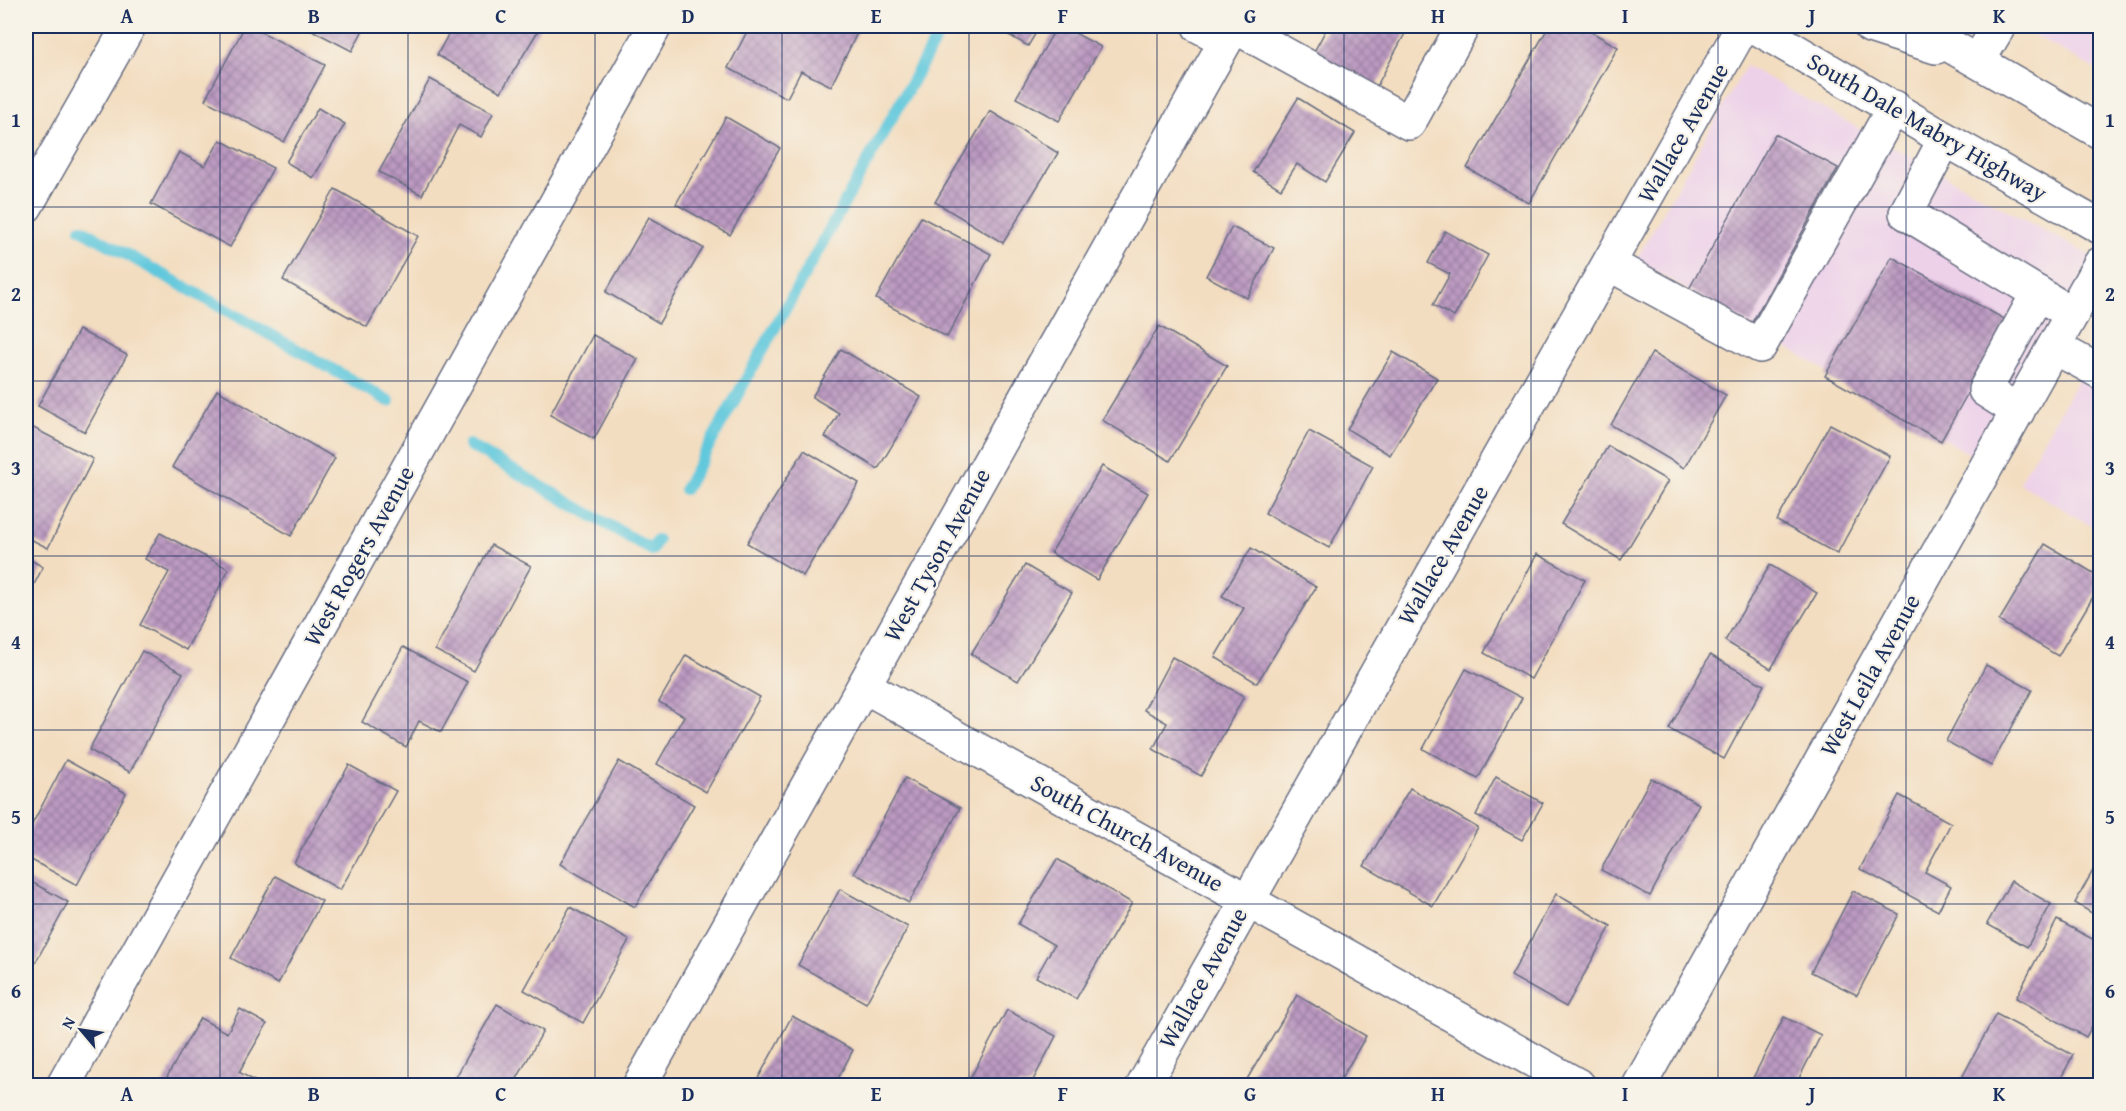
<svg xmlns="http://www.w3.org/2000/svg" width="2126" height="1111" font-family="'Gentium Book Plus',serif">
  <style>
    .built { fill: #edd1e9 }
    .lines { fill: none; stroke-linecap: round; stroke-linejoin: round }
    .stream { stroke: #60c8dc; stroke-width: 12 }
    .building { fill: url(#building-cross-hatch) }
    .minor-casing { stroke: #676c80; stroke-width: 36 }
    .major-casing { stroke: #676c80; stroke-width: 36 }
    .minor { stroke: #fff; stroke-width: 33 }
    .major { stroke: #fff; stroke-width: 33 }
    .grid { fill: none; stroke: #1b2f5e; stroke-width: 1.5; stroke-opacity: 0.55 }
    .labels { text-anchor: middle; stroke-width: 4.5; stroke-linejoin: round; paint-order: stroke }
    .street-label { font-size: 24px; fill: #1b2f5e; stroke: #f7f3e8 }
    .neatline { fill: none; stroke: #1b2f5e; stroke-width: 2 }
    .grid-label { font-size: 20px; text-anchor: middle; font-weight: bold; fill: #1b2f5e }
  </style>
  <defs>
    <pattern id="building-cross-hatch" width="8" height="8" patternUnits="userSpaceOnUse" patternTransform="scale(1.5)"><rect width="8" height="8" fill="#bc9ac1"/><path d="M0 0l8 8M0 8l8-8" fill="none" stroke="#987ea0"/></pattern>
  </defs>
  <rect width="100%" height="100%" fill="#f7f3e8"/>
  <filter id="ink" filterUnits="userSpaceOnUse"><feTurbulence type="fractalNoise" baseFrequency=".0167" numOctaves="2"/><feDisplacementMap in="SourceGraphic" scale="12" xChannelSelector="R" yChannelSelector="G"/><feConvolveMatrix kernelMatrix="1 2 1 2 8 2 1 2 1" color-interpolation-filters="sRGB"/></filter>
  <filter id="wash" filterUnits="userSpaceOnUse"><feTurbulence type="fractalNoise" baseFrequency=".008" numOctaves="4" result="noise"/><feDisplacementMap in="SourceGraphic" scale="24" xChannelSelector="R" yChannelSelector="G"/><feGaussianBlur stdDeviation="1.35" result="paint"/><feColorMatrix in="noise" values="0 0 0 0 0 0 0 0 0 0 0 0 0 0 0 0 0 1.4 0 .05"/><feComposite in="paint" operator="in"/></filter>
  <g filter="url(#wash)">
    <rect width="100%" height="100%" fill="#f3ddc0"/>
    <!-- built -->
    <g class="built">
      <path d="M2018 26H2100V72Z"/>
      <path d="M1746 66 2096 259 1980 460 1636 260Z"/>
      <path d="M2100 341V531L2019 483Z"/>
    </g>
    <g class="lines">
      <!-- stream -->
      <g class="stream">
        <path d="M81 229 389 401"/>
        <path d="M469 445 652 550 657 540"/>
        <path d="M685 489 943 26"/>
      </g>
    </g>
    <g id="blocks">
      <!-- building -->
      <g class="building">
        <path d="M245 26H250L325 65 284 142 205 100Z"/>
        <path d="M304 26H365L352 51Z"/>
        <path d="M453 26H541L501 92 437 55Z"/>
        <path d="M750 26H847L858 31 831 86 801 71 787 98 728 68Z"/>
        <path d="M993 26H1040L1028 46Z"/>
        <path d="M1057 26H1062L1101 47 1059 121 1016 98Z"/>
        <path d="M1328 26H1409L1372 95 1309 61Z"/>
        <path d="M1549 26H1581L1618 47 1529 203 1467 168Z"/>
        <path d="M430 79 493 113 481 137 459 125 422 195 379 172Z"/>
        <path d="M1298 98 1355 133 1325 182 1297 164 1281 189 1253 172Z"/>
        <path d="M318 108 345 124 313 178 286 162Z"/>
        <path d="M990 111 1058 153 1003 243 935 202Z"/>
        <path d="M726 117 780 148 730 235 676 204Z"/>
        <path d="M1775 134 1838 168 1751 324 1689 289Z"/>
        <path d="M220 140 273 168 230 247 151 204 179 152 205 166Z"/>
        <path d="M335 189 418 236 367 327 283 280Z"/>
        <path d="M649 217 703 248 659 323 606 292Z"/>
        <path d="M921 217 991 254 947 337 876 299Z"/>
        <path d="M1232 227 1274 248 1247 298 1206 276Z"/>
        <path d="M1445 231 1488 255 1454 317 1433 305 1450 274 1428 263Z"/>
        <path d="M1892 257 2008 321 1941 441 1825 376Z"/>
        <path d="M1159 326 1227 366 1170 461 1102 420Z"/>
        <path d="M79 330 127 355 85 432 38 406Z"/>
        <path d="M593 335 638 359 594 439 550 415Z"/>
        <path d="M841 349 921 397 878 469 825 437 839 413 812 397Z"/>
        <path d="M1393 352 1437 378 1390 455 1347 429Z"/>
        <path d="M1652 353 1726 395 1684 468 1611 425Z"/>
        <path d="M217 390 335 458 291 536 172 467Z"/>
        <path d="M26 424 93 459 48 548 26 537Z"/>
        <path d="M1830 424 1890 456 1837 554 1777 521Z"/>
        <path d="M1309 431 1373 466 1329 548 1265 513Z"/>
        <path d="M1608 446 1668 481 1621 560 1561 524Z"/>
        <path d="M804 450 859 483 803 576 747 543Z"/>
        <path d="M1102 466 1148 493 1097 580 1051 553Z"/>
        <path d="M160 533 229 569 186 650 140 625 169 572 145 559Z"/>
        <path d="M2045 544 2100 577V585L2058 656 1999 621Z"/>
        <path d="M491 545 531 566 474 671 435 650Z"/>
        <path d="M1251 548 1316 587 1257 683 1215 657 1244 608 1222 596Z"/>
        <path d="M1537 554 1585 580 1531 679 1484 653Z"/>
        <path d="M26 557 43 567 26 600Z"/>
        <path d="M1025 565 1072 593 1018 681 971 654Z"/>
        <path d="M1770 565 1817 593 1771 669 1725 641Z"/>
        <path d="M403 647 468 682 441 732 419 721 406 747 362 722Z"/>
        <path d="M142 651 183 673 130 772 89 750Z"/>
        <path d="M686 655 760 697 706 792 657 764 684 716 659 702Z"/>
        <path d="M1710 655 1764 685 1724 759 1669 729Z"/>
        <path d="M1172 657 1244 696 1201 776 1153 749 1167 723 1144 710Z"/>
        <path d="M1986 665 2032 690 1991 766 1946 741Z"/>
        <path d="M1466 669 1522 698 1478 779 1423 749Z"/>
        <path d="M66 760 126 793 77 885 26 857V836Z"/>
        <path d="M619 761 694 805 635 907 560 864Z"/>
        <path d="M349 765 396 791 340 890 294 863Z"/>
        <path d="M1496 777 1543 803 1522 840 1476 815Z"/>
        <path d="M905 778 960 808 909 903 854 873Z"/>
        <path d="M1651 778 1699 804 1650 896 1601 870Z"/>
        <path d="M1410 788 1478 828 1433 906 1364 866Z"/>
        <path d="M1899 795 1951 823 1925 872 1951 886 1938 911 1860 869Z"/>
        <path d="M2100 858V918L2075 903Z"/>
        <path d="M1057 859 1132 903 1076 999 1036 977 1054 945 1018 924Z"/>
        <path d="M275 876 322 901 278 984 231 958Z"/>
        <path d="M26 879 68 902 26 980Z"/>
        <path d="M2011 881 2051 904 2027 947 1987 924Z"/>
        <path d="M840 889 908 927 866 1003 798 965Z"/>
        <path d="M1853 891 1899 914 1857 995 1811 972Z"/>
        <path d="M1556 894 1611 926 1566 1007 1511 976Z"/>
        <path d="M570 907 629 940 583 1023 524 990Z"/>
        <path d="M2057 920 2100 943V1011L2086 1037 2016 998Z"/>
        <path d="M1297 995 1366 1036 1337 1086H1243Z"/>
        <path d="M497 1004 543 1031 513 1086H451Z"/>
        <path d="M240 1009 267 1024 239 1072 263 1086H162L200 1018 227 1033Z"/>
        <path d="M1007 1010 1056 1036 1030 1086H966Z"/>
        <path d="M1996 1014 2073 1055 2057 1086 1958 1085Z"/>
        <path d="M792 1016 853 1050 834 1086H754Z"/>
        <path d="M1784 1017 1821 1035 1795 1086H1757L1751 1082Z"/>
      </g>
    </g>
  </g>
  <g filter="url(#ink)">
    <use href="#blocks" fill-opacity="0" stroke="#676c80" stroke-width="1.5"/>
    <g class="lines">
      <!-- minor casing -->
      <g class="minor-casing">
        <g id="minor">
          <path d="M1199 26 1225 40"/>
          <path d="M1234 26 1409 123 1463 26"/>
          <path d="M1978 61 1999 26"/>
          <path d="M1945 139 1906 213 2072 314"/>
          <path d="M26 206 129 26"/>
          <path d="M1609 264 1760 346 1894 107"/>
          <path d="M2054 347 2100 372"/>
          <path d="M2018 411 1985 390 2038 293"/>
          <path d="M864 686 1579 1086"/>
          <path d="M63 1086 655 26"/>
          <path d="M639 1086 1234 26"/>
          <path d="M1143 1086 1743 26"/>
          <path d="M1639 1086 2100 264"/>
        </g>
      </g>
      <!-- major casing -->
      <g class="major-casing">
        <g id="major">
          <path d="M1754 26 1945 139 2100 227"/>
          <path d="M1870 26 1936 47"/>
          <path d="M1916 26 2100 132"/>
        </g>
      </g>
      <!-- minor -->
      <use href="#minor" class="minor"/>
      <!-- major -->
      <use href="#major" class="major"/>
    </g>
  </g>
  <!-- grid -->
  <path class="grid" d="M220 26V1086M408 26V1086M595 26V1086M782 26V1086M969 26V1086M1157 26V1086M1344 26V1086M1531 26V1086M1718 26V1086M1906 26V1086M26 207H2100M26 381H2100M26 556H2100M26 730H2100M26 904H2100"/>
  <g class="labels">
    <!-- street labels -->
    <g class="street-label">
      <text transform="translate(1927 127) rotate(30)" y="8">South Dale Mabry Highway</text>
      <text transform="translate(1683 133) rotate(-60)" y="8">Wallace Avenue</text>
      <text transform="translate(937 555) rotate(-61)" y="8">West Tyson Avenue</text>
      <text transform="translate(1443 555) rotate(-60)" y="8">Wallace Avenue</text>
      <text transform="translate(359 556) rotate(-61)" y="8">West Rogers Avenue</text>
      <text transform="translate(1870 675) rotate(-61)" y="8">West Leila Avenue</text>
      <text transform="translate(1127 833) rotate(29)" y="8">South Church Avenue</text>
      <text transform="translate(1203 978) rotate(-61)" y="8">Wallace Avenue</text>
    </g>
  </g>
  <!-- margin -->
  <rect width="2126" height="1111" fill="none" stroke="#f7f3e8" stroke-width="66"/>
  <!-- north arrow -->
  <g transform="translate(81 1030) rotate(299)" stroke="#f7f3e8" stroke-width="4.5" paint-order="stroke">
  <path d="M0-4.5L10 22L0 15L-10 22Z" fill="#1b2f5e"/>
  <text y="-9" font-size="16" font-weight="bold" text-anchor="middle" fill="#1b2f5e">N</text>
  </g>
  <rect x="33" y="33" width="2060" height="1045" class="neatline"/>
  <g class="grid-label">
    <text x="127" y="23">A</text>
    <text x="314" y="23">B</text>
    <text x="501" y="23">C</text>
    <text x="688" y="23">D</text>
    <text x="876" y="23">E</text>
    <text x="1063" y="23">F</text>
    <text x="1250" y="23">G</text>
    <text x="1438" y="23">H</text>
    <text x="1625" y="23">I</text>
    <text x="1812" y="23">J</text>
    <text x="1999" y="23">K</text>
    <text x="16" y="127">1</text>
    <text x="2110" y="127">1</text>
    <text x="16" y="301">2</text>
    <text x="2110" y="301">2</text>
    <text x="16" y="475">3</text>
    <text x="2110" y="475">3</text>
    <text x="16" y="649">4</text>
    <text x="2110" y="649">4</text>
    <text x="16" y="824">5</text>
    <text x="2110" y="824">5</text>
    <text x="16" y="998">6</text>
    <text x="2110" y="998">6</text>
    <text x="127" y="1101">A</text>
    <text x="314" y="1101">B</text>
    <text x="501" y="1101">C</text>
    <text x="688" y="1101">D</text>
    <text x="876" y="1101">E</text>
    <text x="1063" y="1101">F</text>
    <text x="1250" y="1101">G</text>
    <text x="1438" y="1101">H</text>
    <text x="1625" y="1101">I</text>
    <text x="1812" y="1101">J</text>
    <text x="1999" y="1101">K</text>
  </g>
</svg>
